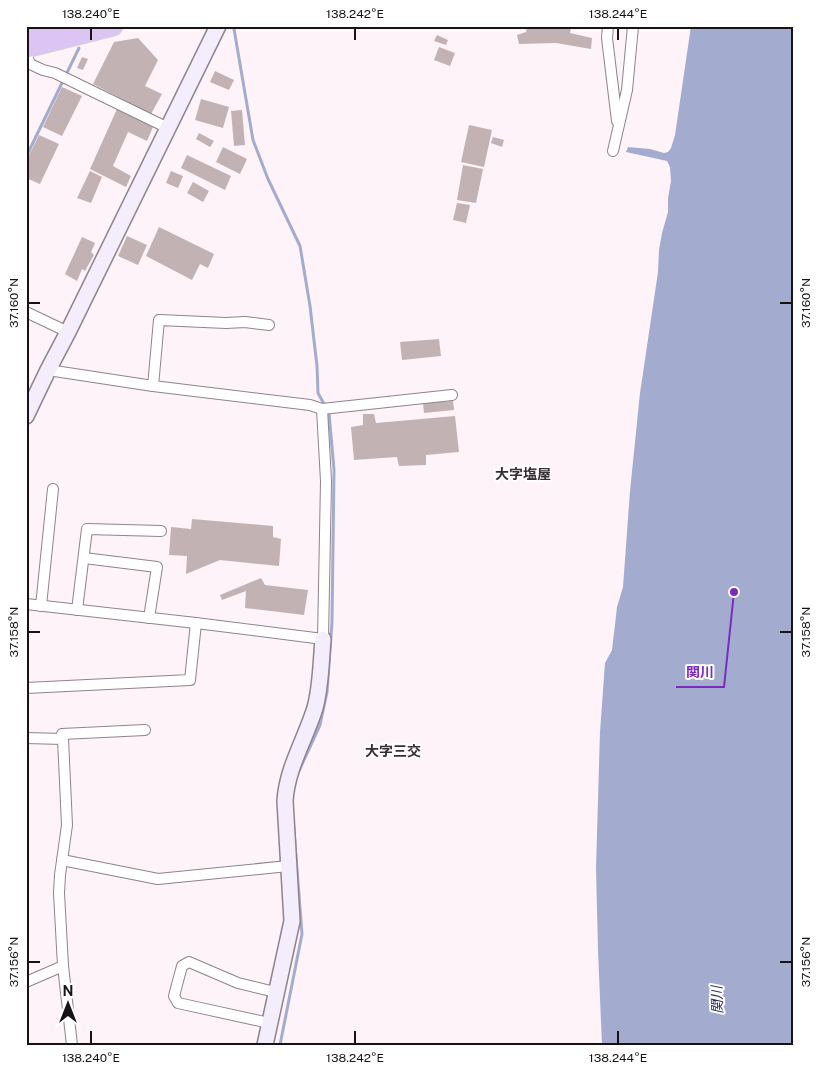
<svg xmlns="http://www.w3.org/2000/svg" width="820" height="1071" font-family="'Public Sans','Noto Sans JP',sans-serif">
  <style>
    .water { fill: #a3accf }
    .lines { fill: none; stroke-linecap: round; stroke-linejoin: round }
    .stream { stroke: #a3accf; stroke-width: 3 }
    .building { fill: #c3b2b3 }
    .street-casing { stroke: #90838b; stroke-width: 12 }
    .secondary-casing { stroke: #90838b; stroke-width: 18 }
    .highway-casing { stroke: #d5d4d5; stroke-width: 21 }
    .street { stroke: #fff; stroke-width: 10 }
    .secondary { stroke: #f4edfc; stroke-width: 15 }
    .highway { stroke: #dcc4f4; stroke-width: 19 }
    .ticks { fill: none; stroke: #171215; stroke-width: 2 }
    .labels { text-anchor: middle; stroke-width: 4; stroke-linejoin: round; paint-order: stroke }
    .neighbourhood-label { font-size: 14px; font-weight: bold; fill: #372c33; stroke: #fff }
    .water-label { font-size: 14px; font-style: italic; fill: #232a58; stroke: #fff }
    .leader { fill: none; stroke: #7b2cbf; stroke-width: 2 }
    .callout-dot { fill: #7b2cbf; stroke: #fff; stroke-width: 2 }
    .callout-label { font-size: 14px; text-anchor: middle; font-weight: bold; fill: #7b2cbf; stroke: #fff; stroke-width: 4; stroke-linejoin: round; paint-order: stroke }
    .neatline { fill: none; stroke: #171215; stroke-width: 2 }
    .ticks-label { font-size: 12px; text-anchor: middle; fill: #171215 }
  </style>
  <rect width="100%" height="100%" fill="#fef3f9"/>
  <!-- water -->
  <path class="water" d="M691 26H794V1045H602L598 951 596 868 600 732 605 663 612 650 617 607 623 587 630 491 640 393 658 272 659 250 662 233 668 212V198L671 181 670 167 667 161 626 152 628 147 650 149 664 153 668 152 671 148 675 135Z"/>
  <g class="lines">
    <!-- stream -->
    <g class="stream">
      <path d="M234 29 253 140 268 179 300 246 310 306 317 366 318 393 329 413 334 470 332 622 327 692 320 725 298 773"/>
      <path d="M26 157 79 48"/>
      <path d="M280 1045 302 934 293 818"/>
    </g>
  </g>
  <!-- building -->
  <g class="building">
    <path d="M527 26 571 27 570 33 592 38 591 49 556 43 519 44 517 35 526 32Z"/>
    <path d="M437 35 448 40 446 45 434 41Z"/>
    <path d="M138 38 158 60 145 86 162 94 151 114 93 84 114 42Z"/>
    <path d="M439 47 455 53 450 66 434 60Z"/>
    <path d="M82 57 88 59 83 70 77 68Z"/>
    <path d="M215 71 234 80 229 90 210 82Z"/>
    <path d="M62 87 82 96 62 136 43 127Z"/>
    <path d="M201 99 229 107 223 128 195 120Z"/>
    <path d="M117 109 153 127 147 141 128 132 113 166 131 176 126 187 90 169Z"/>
    <path d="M242 110 245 145 234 146 231 111Z"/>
    <path d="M469 125 492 130 484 167 461 162Z"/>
    <path d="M199 133 214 141 210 147 196 139Z"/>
    <path d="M39 135 59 144 40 184 26 178V161Z"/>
    <path d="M493 137 504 140 502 147 491 143Z"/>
    <path d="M223 147 247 159 240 174 216 162Z"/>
    <path d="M187 155 231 176 225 190 181 168Z"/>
    <path d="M463 165 483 169 476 203 457 200Z"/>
    <path d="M90 171 102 177 91 203 77 198Z"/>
    <path d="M171 171 183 176 178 188 166 183Z"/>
    <path d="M193 182 209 191 203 202 187 193Z"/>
    <path d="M457 203 470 205 466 223 453 220Z"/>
    <path d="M159 227 214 254 208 268 200 264 192 280 146 256Z"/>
    <path d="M127 236 147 245 138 265 118 256Z"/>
    <path d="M82 237 95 243 91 252 94 255 85 271 82 269 77 281 65 274Z"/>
    <path d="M439 339 441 356 402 360 400 342Z"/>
    <path d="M453 401 454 410 424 413 423 403Z"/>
    <path d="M363 414H374L376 423 455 416 459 452 426 455V465L399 466 397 457 354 460 351 427 363 425Z"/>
    <path d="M192 519 273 526V537L281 539 279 566 220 560 186 574 187 556 169 555 171 527 191 529Z"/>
    <path d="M261 578 265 585 308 590 304 615 245 608 246 591 222 600 220 595Z"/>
  </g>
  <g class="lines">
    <!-- street casing -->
    <g class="street-casing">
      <g id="street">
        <path d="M608 26 607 38 617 121"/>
        <path d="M26 53 30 64 43 70 55 73 168 128"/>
        <path d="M613 151 627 90 633 26"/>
        <path d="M26 312 68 332"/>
        <path d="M48 370 153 386 310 405 322 409 452 395"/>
        <path d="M153 386 159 320 226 323 245 322 269 325"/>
        <path d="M84 558 157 567 149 618"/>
        <path d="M26 604 196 623 323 639 326 481 322 409"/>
        <path d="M41 606 53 489"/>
        <path d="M77 610 87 529 161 531"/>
        <path d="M26 688 190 680 196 623"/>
        <path d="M26 738 63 739 67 825 60 875 59 893 63 966 72 1045"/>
        <path d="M63 739 62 734 145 730"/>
        <path d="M62 860 158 879 288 866"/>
        <path d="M26 982 63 966"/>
        <path d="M269 1023 178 1003 174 996 182 966 189 962 238 983 275 992"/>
      </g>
    </g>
    <!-- secondary casing -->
    <g class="secondary-casing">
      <g id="secondary">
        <path d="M26 416 48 370 68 332 218 26"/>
        <path d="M265 1045 292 921 285 801C287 768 305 740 315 708 321 686 321 662 323 639"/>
      </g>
    </g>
    <!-- highway casing -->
    <g class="highway-casing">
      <g id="highway">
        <path d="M26 33 56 26"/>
        <path d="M26 48 113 26"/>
      </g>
    </g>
    <!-- street -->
    <use href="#street" class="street"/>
    <!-- secondary -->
    <use href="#secondary" class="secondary"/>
    <!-- highway -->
    <use href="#highway" class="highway"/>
  </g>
  <!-- ticks -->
  <path class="ticks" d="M91 28V40M355 28V40M618 28V40M28 303H40M780 303H792M28 632H40M780 632H792M28 962H40M780 962H792M91 1031V1044M355 1031V1044M618 1031V1044"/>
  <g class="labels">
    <!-- neighbourhood labels -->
    <g class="neighbourhood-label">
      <text x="523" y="479">大字塩屋</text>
      <text x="393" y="756">大字三交</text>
    </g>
    <!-- water labels -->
    <g class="water-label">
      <text transform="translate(717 1000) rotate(-92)" y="5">関川</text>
    </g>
  </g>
  <!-- callouts -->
  <path class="leader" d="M734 592L724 687H676"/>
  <circle class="callout-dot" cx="734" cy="592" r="5"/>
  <g class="callout-label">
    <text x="700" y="677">関川</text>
  </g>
  <!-- border -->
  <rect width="820" height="1071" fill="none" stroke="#ffffff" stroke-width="55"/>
  <!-- north arrow -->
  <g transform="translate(68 1004)" stroke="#ffffff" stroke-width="4" paint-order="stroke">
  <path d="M0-4L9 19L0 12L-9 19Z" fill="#171215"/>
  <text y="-8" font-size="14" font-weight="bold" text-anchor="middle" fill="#171215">N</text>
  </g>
  <rect x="28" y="28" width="764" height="1016" class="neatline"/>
  <g class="ticks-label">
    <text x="91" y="18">138.240°E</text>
    <text x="355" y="18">138.242°E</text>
    <text x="618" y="18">138.244°E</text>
    <text transform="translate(14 303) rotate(-90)" y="4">37.160°N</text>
    <text transform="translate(806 303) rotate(-90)" y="4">37.160°N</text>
    <text transform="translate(14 632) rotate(-90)" y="4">37.158°N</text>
    <text transform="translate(806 632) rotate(-90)" y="4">37.158°N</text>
    <text transform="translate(14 962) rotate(-90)" y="4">37.156°N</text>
    <text transform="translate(806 962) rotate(-90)" y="4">37.156°N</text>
    <text x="91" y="1062">138.240°E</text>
    <text x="355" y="1062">138.242°E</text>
    <text x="618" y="1062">138.244°E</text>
  </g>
</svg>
